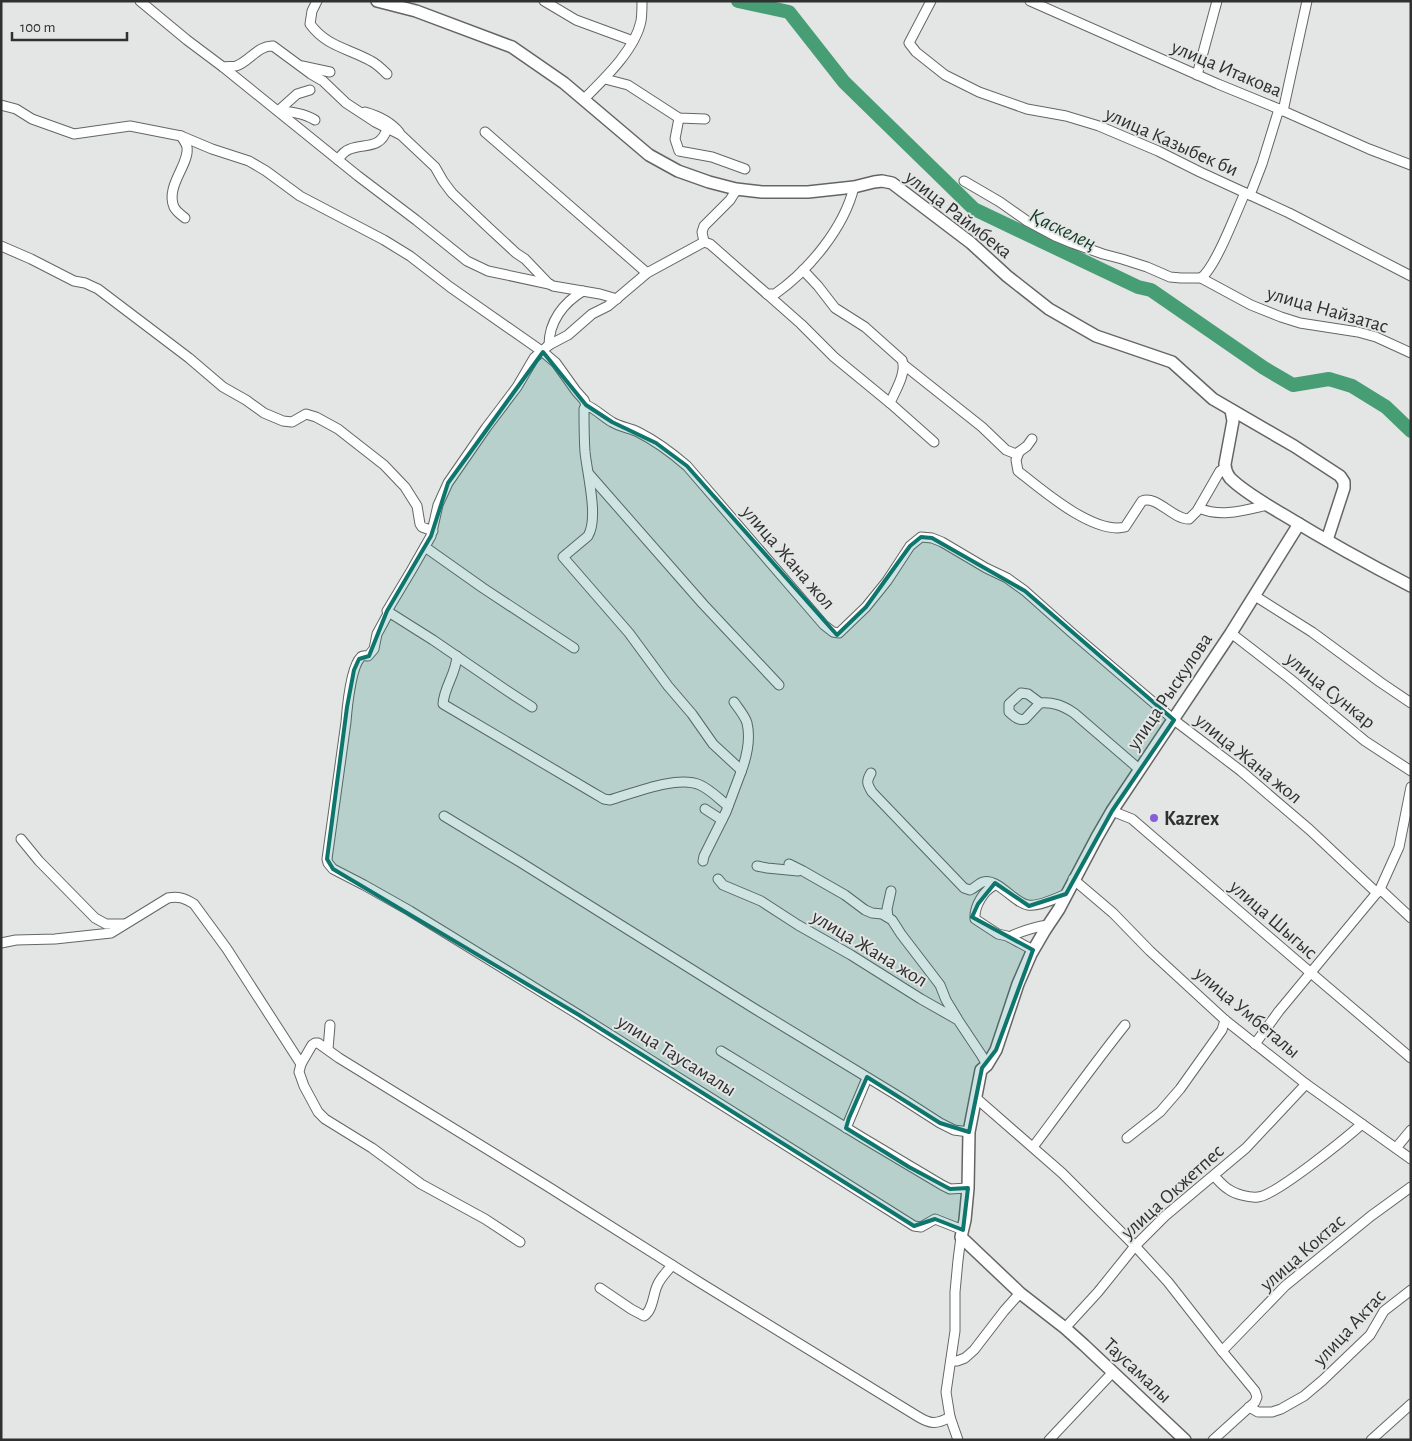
<svg xmlns="http://www.w3.org/2000/svg" width="1412" height="1441" font-family="'Alegreya Sans',sans-serif">
  <style>
    .lines { fill: none; stroke-linecap: round; stroke-linejoin: round }
    .river { stroke: #479e74; stroke-width: 14 }
    .minor-casing { stroke: #646665; stroke-width: 11 }
    .tertiary-casing { stroke: #646665; stroke-width: 14 }
    .minor { stroke: #fff; stroke-width: 9 }
    .tertiary { stroke: #fff; stroke-width: 11 }
    .marked { fill: #0f766e; fill-opacity: 0.2; stroke: #0f766e; stroke-width: 4; stroke-linejoin: round }
    .poi-dot { fill: #895dd7; stroke: #e3e6e4; stroke-width: 2 }
    .labels { text-anchor: middle; stroke-width: 4; stroke-linejoin: round; paint-order: stroke }
    .street-label { font-size: 20px; fill: #2f302f; stroke: #e3e6e4 }
    .poi-label { font-size: 20px; font-weight: bold; fill: #2f302f; stroke: #e3e6e4; text-anchor: start }
    .water-label { font-size: 21px; font-style: italic; fill: #123826; stroke: #e3e6e4 }
  </style>
  <rect width="100%" height="100%" fill="#e3e6e4"/>
  <g class="lines">
    <!-- river -->
    <path class="river" d="M738 1 789 12 844 82 974 209 1138 287 1151 290 1264 368 1293 385 1329 379 1352 386 1386 407 1411 431"/>
    <!-- minor casing -->
    <g class="minor-casing">
      <g id="minor">
        <path d="M140 1 187 40 223 67 358 176 416 220 467 261 488 271 549 284"/>
        <path d="M317 1 312 11 310 24C327 47 348 48 371 61 377 64 382 69 387 74"/>
        <path d="M544 1 576 20 633 41"/>
        <path d="M931 1 909 43 916 52 945 75 979 92 1027 109 1066 116 1099 126 1158 151 1200 172 1289 213 1411 276"/>
        <path d="M1030 1 1218 84 1279 109 1369 149 1411 165"/>
        <path d="M302 66 330 72"/>
        <path d="M223 67C227 66 232 67 236 66 249 62 258 45 273 46L311 74 323 81 346 103 375 122 401 135 435 167 443 181 452 193 489 228 516 253 525 259 548 283 553 286 600 294 617 299"/>
        <path d="M1197 75 1217 1"/>
        <path d="M605 79 628 85 679 118 705 119"/>
        <path d="M583 100C604 79 635 50 641 21 642 15 642 8 642 1"/>
        <path d="M1 105 16 109 32 119 74 134 130 126 181 136 212 149 249 161 266 171 300 196 384 240 410 256 450 287 543 352 556 363 576 391 584 400 586 405"/>
        <path d="M278 111 297 94 310 90"/>
        <path d="M279 111C291 112 304 113 315 120"/>
        <path d="M1283 111 1307 1"/>
        <path d="M365 112C379 116 390 121 399 132"/>
        <path d="M679 118 675 139 679 151 712 157 745 169"/>
        <path d="M485 132 647 273"/>
        <path d="M181 136C183 139 186 143 187 147 190 164 165 186 174 207 176 211 181 215 185 218"/>
        <path d="M338 160C341 155 344 151 350 149 365 143 380 150 387 129"/>
        <path d="M964 181 1000 202 1027 221 1055 236 1072 243 1103 254 1122 259 1147 267 1170 277 1181 278H1201L1251 305 1281 317 1300 323 1358 332 1376 337 1411 353"/>
        <path d="M1250 195 1262 164 1279 109"/>
        <path d="M704 242 702 232 704 226 730 200 737 189"/>
        <path d="M1 246 31 259 74 281 85 283 98 289 189 358 223 387 246 400 264 413 283 421 292 422 306 414 316 417 338 429 384 465 405 487 417 506 420 524 422 527 433 531"/>
        <path d="M803 270 818 286 835 308 865 327 902 360C907 373 895 391 890 403L934 442"/>
        <path d="M1201 278C1216 267 1236 212 1245 193"/>
        <path d="M767 294 801 324 834 357 890 403"/>
        <path d="M549 345C549 322 563 303 583 291"/>
        <path d="M904 365 982 427 1006 450 1016 454 1027 446 1032 439"/>
        <path d="M1019 452 1016 460 1018 471C1042 490 1094 535 1125 527L1142 501C1157 495 1172 519 1189 519L1197 511 1220 471 1225 468"/>
        <path d="M589 474 703 604 779 685"/>
        <path d="M1199 508C1221 518 1245 510 1268 505"/>
        <path d="M425 547 483 588 574 648"/>
        <path d="M1255 596 1312 632 1380 682 1411 703"/>
        <path d="M389 612 377 634 374 649 368 656C365 656 363 655 361 657 351 666 347 709 346 722L327 859 328 863 333 869 364 885 410 911 579 1015 914 1226 921 1227 935 1219 963 1230"/>
        <path d="M1231 633 1289 678 1365 741 1411 771"/>
        <path d="M457 656C456 674 444 687 443 704L592 792 604 799 610 800C634 793 677 775 700 785 711 790 719 799 728 806"/>
        <path d="M734 702C738 708 745 716 747 723 751 740 747 756 741 772"/>
        <path d="M1040 703 1028 694 1021 693 1009 704V712C1014 716 1018 721 1025 719L1040 703C1053 702 1062 705 1074 713L1139 769"/>
        <path d="M532 707 506 690 433 640 387 611 411 571 431 536 438 505 448 483 486 428 517 387 534 358 549 345 568 335 592 314 608 306 647 273 704 242 710 244 767 294H775C809 270 844 228 854 187"/>
        <path d="M871 773C866 781 867 784 872 792L964 888 970 890C975 888 979 883 983 882 998 878 1014 903 1028 905 1038 907 1057 898 1066 894"/>
        <path d="M705 809 722 820"/>
        <path d="M1112 811 1132 819 1311 973 1411 1058"/>
        <path d="M444 816 520 862 755 1009 898 1096 940 1123 954 1130 969 1132"/>
        <path d="M21 839 39 861 95 918 106 924H124"/>
        <path d="M703 861 704 856 726 812 741 772 740 769 713 744 692 714 668 686 629 633 563 557 588 536C599 518 587 473 585 452 584 438 584 423 584 409L586 405C596 409 603 417 612 422 620 427 630 428 638 432 656 441 672 453 687 466L824 625 833 632 839 633 866 607 887 581 910 546 921 537 932 538 942 542 986 568 1007 578 1025 591 1071 632 1174 720 1241 771 1310 830 1377 893"/>
        <path d="M789 864 803 871 845 895 865 910 872 913 882 914 892 920 901 934 940 985 946 1000 957 1018"/>
        <path d="M757 866 767 868 798 871"/>
        <path d="M718 879 723 885 761 901 798 925 851 955 921 999 958 1020 982 1056 987 1065"/>
        <path d="M1073 879 1113 913 1150 951 1225 1020 1306 1084 1411 1159"/>
        <path d="M995 885C984 890 974 906 975 919L998 934 1007 936 1033 950"/>
        <path d="M1380 889 1411 918"/>
        <path d="M888 917 887 909 891 891"/>
        <path d="M1009 937C1022 931 1034 927 1048 925"/>
        <path d="M1 943 16 940 55 939 111 933 168 898C178 896 185 898 194 904L227 949 301 1064 312 1045 315 1043H318L339 1058 547 1186 699 1282 917 1416C930 1424 936 1425 950 1417"/>
        <path d="M1255 1044 1279 1011 1380 889 1399 847 1411 787"/>
        <path d="M328 1049 330 1025"/>
        <path d="M721 1051 863 1138 942 1185 950 1189 968 1188"/>
        <path d="M301 1064 299 1072 304 1086 318 1112 325 1119 372 1148 421 1184 485 1219 520 1242"/>
        <path d="M976 1098 1062 1173 1135 1246 1168 1282 1222 1351 1255 1391 1257 1397 1255 1402 1213 1440"/>
        <path d="M846 1128 867 1078"/>
        <path d="M1127 1138 1160 1112 1180 1089 1222 1030 1225 1020"/>
        <path d="M1033 1147C1064 1106 1093 1065 1125 1025"/>
        <path d="M1396 1148 1411 1130"/>
        <path d="M1214 1176C1218 1180 1223 1186 1228 1189 1235 1194 1249 1198 1258 1197 1275 1196 1346 1138 1362 1124"/>
        <path d="M600 1288 631 1309 644 1316C653 1310 653 1295 657 1286 660 1278 667 1272 672 1265"/>
        <path d="M1065 1328 1098 1292 1135 1246 1165 1216 1246 1148 1306 1084"/>
        <path d="M1222 1351 1285 1286 1371 1216 1411 1187"/>
        <path d="M951 1361H957L965 1358 974 1350 1004 1311 1020 1293"/>
        <path d="M1249 1407 1258 1412H1272L1281 1409 1304 1396 1323 1380 1370 1335 1384 1311 1411 1290"/>
        <path d="M958 1440 950 1417 946 1392 955 1331V1292L958 1260 961 1237"/>
        <path d="M1049 1440 1113 1372"/>
        <path d="M1371 1440 1411 1404"/>
      </g>
    </g>
    <!-- tertiary casing -->
    <g class="tertiary-casing">
      <g id="tertiary">
        <path d="M377 1 416 11 512 47 564 83 649 155 678 171 709 182 736 189 762 192H808L854 187 874 182 882 181 892 183 971 243 1007 276 1049 309 1096 336 1172 362 1213 399 1294 446 1340 476 1344 482V488L1327 540"/>
        <path d="M1231 410 1233 421 1225 464C1225 469 1227 474 1230 478 1244 492 1267 505 1284 515 1325 540 1368 564 1411 586"/>
        <path d="M1185 1440 1084 1345 1065 1328 1020 1293 961 1237 965 1220 968 1188 969 1132 981 1070 987 1065 996 1050 1018 984 1031 954 1045 930 1059 909 1097 837 1112 811 1231 633 1299 524"/>
      </g>
    </g>
    <!-- minor -->
    <use href="#minor" class="minor"/>
    <!-- tertiary -->
    <use href="#tertiary" class="tertiary"/>
  </g>
  <!-- marked area -->
  <path class="marked" d="M543 352 586 405 612 422 656 443 687 466 837 635 866 607 910 546 921 537 932 538 1025 591 1174 720 1112 811 1066 894 1029 906 995 883 978 904 972 917 1033 950 996 1050 982 1068 969 1132 940 1123 867 1077 849 1118 846 1128 909 1167 950 1189 968 1188 963 1230 935 1219 914 1226 579 1015 333 869 327 859 347 707 354 670 359 659 369 656 387 611 431 536 448 483Z"/>
  <!-- markers -->
  <circle class="poi-dot" cx="1154" cy="818" r="5"/>
  <g class="labels">
    <!-- street labels -->
    <g class="street-label">
      <text transform="translate(1227 68) rotate(23)" y="7">улица Итакова</text>
      <text transform="translate(1172 141) rotate(24)" y="7">улица Казыбек би</text>
      <text transform="translate(959 214) rotate(38)" y="7">улица Раймбека</text>
      <text transform="translate(1328 309) rotate(16)" y="7">улица Найзатас</text>
      <text transform="translate(789 557) rotate(49)" y="7">улица Жана жол</text>
      <text transform="translate(1331 690) rotate(39)" y="7">улица Сункар</text>
      <text transform="translate(1169 691) rotate(-56)" y="7">улица Рыскулова</text>
      <text transform="translate(1249 758) rotate(39)" y="7">улица Жана жол</text>
      <text transform="translate(1274 919) rotate(41)" y="7">улица Шыгыс</text>
      <text transform="translate(870 948) rotate(31)" y="7">улица Жана жол</text>
      <text transform="translate(1248 1012) rotate(40)" y="7">улица Умбеталы</text>
      <text transform="translate(677 1055) rotate(32)" y="7">улица Таусамалы</text>
      <text transform="translate(1172 1191) rotate(-42)" y="7">улица Окжетпес</text>
      <text transform="translate(1302 1252) rotate(-41)" y="7">улица Коктас</text>
      <text transform="translate(1349 1327) rotate(-47)" y="7">улица Актас</text>
      <text transform="translate(1138 1370) rotate(43)" y="7">Таусамалы</text>
    </g>
    <!-- poi labels -->
    <g class="poi-label">
      <text x="1164" y="825">Kazrex</text>
    </g>
    <!-- water labels -->
    <g class="water-label">
      <text transform="translate(1063 229) rotate(26)" y="7">Қаскелең</text>
    </g>
  </g>
  <!-- border -->
  <rect width="1412" height="1441" fill="none" stroke="#2f302f" stroke-width="5"/>
  <!-- scale -->
  <path d="M12 32v8h115v-8" fill="none" stroke="#2f302f" stroke-width="2.5"/>
  <text x="20" y="32" font-size="15" fill="#2f302f" stroke="#e3e6e4" stroke-width="4" paint-order="stroke">100 m</text>
</svg>
